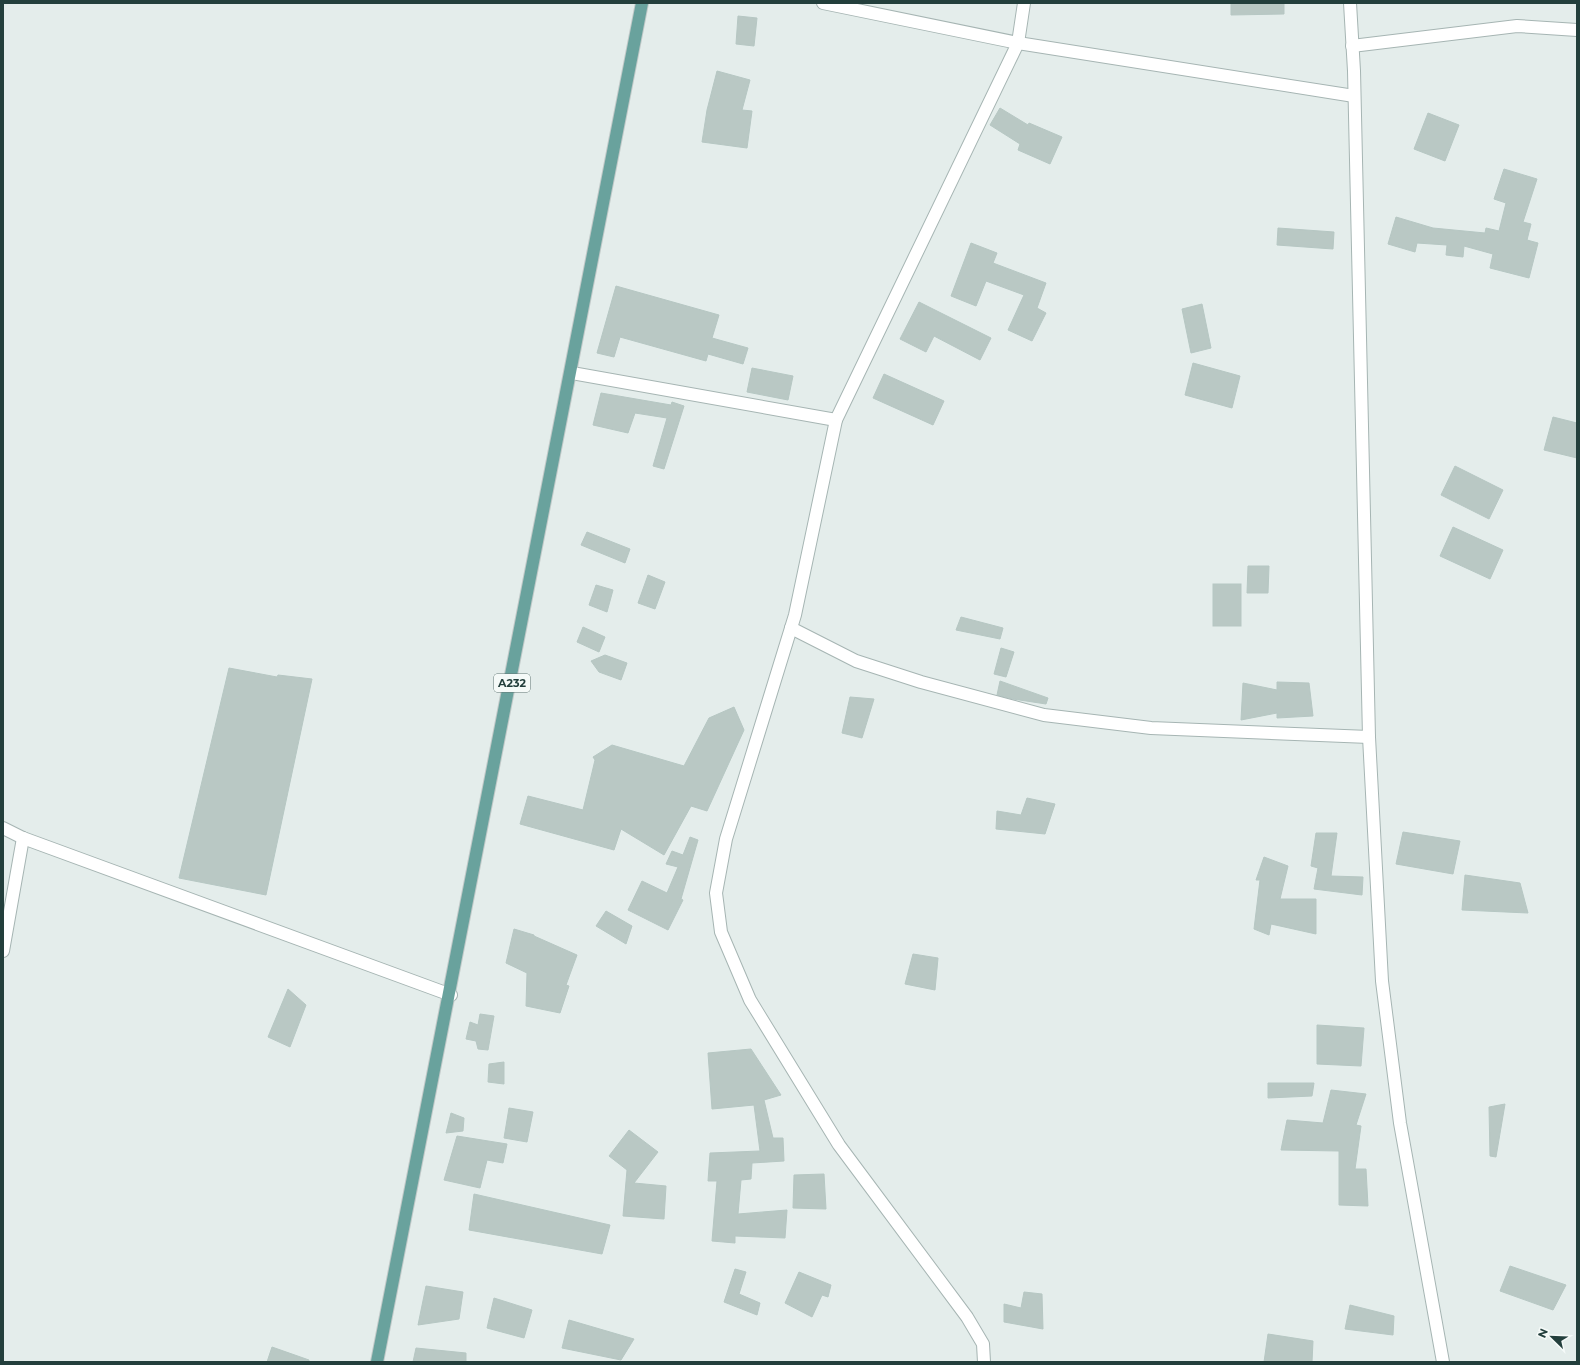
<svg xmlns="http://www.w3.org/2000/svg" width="1580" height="1365" font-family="Montserrat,sans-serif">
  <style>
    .building { fill: #b9c8c4; stroke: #b6c7c3 }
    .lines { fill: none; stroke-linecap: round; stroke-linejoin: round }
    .street-casing { stroke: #a6b5b3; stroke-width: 14 }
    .primary-casing { stroke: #c1c9c8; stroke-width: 14 }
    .street { stroke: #fff; stroke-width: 12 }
    .primary { stroke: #69a29d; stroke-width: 12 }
    .labels { text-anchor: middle; stroke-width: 3.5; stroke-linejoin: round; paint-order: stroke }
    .shield { fill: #f5faf8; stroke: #627774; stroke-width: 1 }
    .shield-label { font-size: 11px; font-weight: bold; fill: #233f3c }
  </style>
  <rect width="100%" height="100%" fill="#e4edeb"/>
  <!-- building -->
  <g class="building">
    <path d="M1231 3H1284V14L1231 15Z"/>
    <path d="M738 16 757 18 754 46 736 44Z"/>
    <path d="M717 71 750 80 742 110 752 111 747 148 702 142 707 110Z"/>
    <path d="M1000 108 1028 125 1029 123 1062 137 1050 164 1018 150 1020 144 990 125Z"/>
    <path d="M1428 113 1459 125 1445 161 1414 149Z"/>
    <path d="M1504 169 1537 179 1523 222 1531 224 1527 240 1538 243 1529 278 1490 268 1493 254 1464 246 1463 257 1446 255 1447 245 1417 243 1415 252 1388 244 1396 217 1433 228 1485 233 1486 228 1499 231 1506 203 1494 199Z"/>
    <path d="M1278 228 1334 232 1333 249 1277 245Z"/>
    <path d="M971 243 997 253 993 263 1046 283 1037 308 1046 313 1032 341 1008 330 1024 295 986 281 976 306 951 296Z"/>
    <path d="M616 286 719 315 712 338 748 348 743 364 708 354 706 361 620 337 614 357 597 353Z"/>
    <path d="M919 302 991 338 980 360 934 336 926 352 900 339Z"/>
    <path d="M1202 304 1211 348 1191 353 1182 309Z"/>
    <path d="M1193 363 1240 376 1232 408 1185 395Z"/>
    <path d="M752 368 793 376 788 400 747 392Z"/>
    <path d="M884 374 944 401 933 425 873 398Z"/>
    <path d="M601 393 671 405 672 402 684 406 664 469 653 466 667 418 635 413 628 433 593 425Z"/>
    <path d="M1553 417 1577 423V458L1544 450Z"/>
    <path d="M1455 466 1503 490 1489 519 1441 495Z"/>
    <path d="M1453 527 1503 550 1490 579 1440 556Z"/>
    <path d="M587 532 630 549 625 563 581 545Z"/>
    <path d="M1248 566H1269L1268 593H1247Z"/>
    <path d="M648 575 665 582 655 609 638 603Z"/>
    <rect x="1213" y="584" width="28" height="42"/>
    <path d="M596 585 613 590 607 612 589 605Z"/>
    <path d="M961 617 1003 628 1000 639 956 630Z"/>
    <path d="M583 627 605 637 599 652 577 642Z"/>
    <path d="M1001 648 1014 652 1006 677 994 674Z"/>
    <path d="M605 655 627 663 621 680 599 672 591 661Z"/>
    <path d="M229 668 277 677 278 675 312 679 266 895 179 878Z"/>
    <path d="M1000 681 1048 698 1046 704 1013 699 997 695Z"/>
    <path d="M1277 682 1309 683 1313 716 1277 718V713L1241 720 1243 683 1277 690Z"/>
    <path d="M850 697 874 699 862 738 842 733Z"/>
    <path d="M734 707 744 730 707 811 691 806 664 855 621 829 614 850 520 824 528 796 583 810 595 760 593 757 612 745 684 766 709 718Z"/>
    <path d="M1027 798 1055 804 1045 834 996 829 997 811 1021 815Z"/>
    <path d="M1403 832 1460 841 1453 874 1396 864Z"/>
    <path d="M1316 833H1337L1331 876 1363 877 1362 895 1314 889 1318 868 1311 866Z"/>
    <path d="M690 837 698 840 681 899 683 900 668 930 628 910 642 881 667 893 678 867 666 864 672 851 683 855Z"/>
    <path d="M1264 857 1288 866 1280 899H1316V934L1271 924 1269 935 1254 929 1260 880H1256Z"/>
    <path d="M1465 875 1520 883 1528 913 1462 910Z"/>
    <path d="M606 911 632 926 626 944 596 926Z"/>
    <path d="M514 929 534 935V936L577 955 566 985 569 986 560 1013 526 1006 527 973 506 963Z"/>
    <path d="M913 954 938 958 935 990 905 984Z"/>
    <path d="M288 989 306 1005 290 1047 268 1037Z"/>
    <path d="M480 1014 494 1016 488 1050 478 1049 476 1041 466 1039 470 1022 478 1025Z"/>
    <path d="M1317 1025 1364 1028 1361 1066 1317 1064Z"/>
    <path d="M751 1049 781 1095 764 1100 773 1138H783L784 1161 752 1163 751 1179 741 1180 738 1214 787 1210 785 1238 735 1236V1243L712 1241 717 1181H708L710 1153 760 1151 754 1105 712 1109 708 1053Z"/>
    <path d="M504 1062V1084L488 1082 489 1064Z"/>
    <path d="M1268 1083H1314L1312 1096 1268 1098Z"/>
    <path d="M1331 1090 1366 1094 1356 1125 1361 1126 1355 1169H1366L1368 1206 1339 1205V1151L1281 1150 1287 1120 1323 1123Z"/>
    <path d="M1505 1104 1496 1157 1490 1156 1489 1107Z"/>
    <path d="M509 1108 533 1112 527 1142 504 1138Z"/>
    <path d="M451 1113 464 1118 463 1131 446 1133Z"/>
    <path d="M629 1130 658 1152 634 1183 666 1186 664 1219 623 1216 627 1170 609 1156Z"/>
    <path d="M457 1136 507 1144 503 1163 487 1160 480 1188 444 1180Z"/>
    <path d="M824 1174 826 1209 793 1208 794 1175Z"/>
    <path d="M474 1194 610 1225 602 1254 469 1230Z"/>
    <path d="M1510 1266 1566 1285 1553 1310 1500 1291Z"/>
    <path d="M735 1269 746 1272 739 1294 760 1303 757 1315 724 1302Z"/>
    <path d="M799 1272 831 1285 828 1297 822 1295 812 1317 785 1303Z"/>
    <path d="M426 1286 463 1292 459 1319 418 1325Z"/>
    <path d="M1024 1292 1042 1294 1043 1329 1004 1322V1304L1021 1308Z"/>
    <path d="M494 1298 532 1310 524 1338 487 1328Z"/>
    <path d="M1350 1305 1394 1316 1393 1335 1345 1329Z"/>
    <path d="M569 1320 634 1339 621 1360 562 1348Z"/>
    <path d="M1268 1334 1313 1341 1312 1362H1264Z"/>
    <path d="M272 1347 309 1360V1362H267Z"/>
    <path d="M416 1348 466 1353V1362H413Z"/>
  </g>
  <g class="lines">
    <!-- street casing -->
    <g class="street-casing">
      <g id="street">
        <path d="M823 3 1018 43 1354 96"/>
        <path d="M1350 3 1354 71 1369 737 1382 981 1400 1123 1443 1362"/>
        <path d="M1352 46 1517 26 1577 30"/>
        <path d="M572 373 836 420"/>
        <path d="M791 628 856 661 921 682 1044 715 1151 728 1369 737"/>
        <path d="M3 828 23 838 451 995"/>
        <path d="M3 951 23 838"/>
        <path d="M984 1362 983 1344 967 1317 839 1145 750 1000 721 932 716 893 726 839 795 615 836 420 1018 43 1024 3"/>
      </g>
    </g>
    <!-- primary casing -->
    <g class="primary-casing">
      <path id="primary" d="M377 1362C469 910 557 457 642 3"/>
    </g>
    <!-- street -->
    <use href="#street" class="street"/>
    <!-- primary -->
    <use href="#primary" class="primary"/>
  </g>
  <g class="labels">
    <!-- shield labels -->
    <rect class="shield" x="494" y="674" width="36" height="18" rx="3"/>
    <g class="shield-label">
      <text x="512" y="687">A232</text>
    </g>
  </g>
  <!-- border -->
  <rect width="1580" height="1365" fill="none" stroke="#233f3c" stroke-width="8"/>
  <!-- north arrow -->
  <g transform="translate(1552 1337) rotate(293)" stroke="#f5faf8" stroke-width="3" paint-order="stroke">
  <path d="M0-3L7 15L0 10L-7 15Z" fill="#233f3c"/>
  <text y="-6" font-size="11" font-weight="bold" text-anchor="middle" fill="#233f3c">N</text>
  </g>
</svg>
